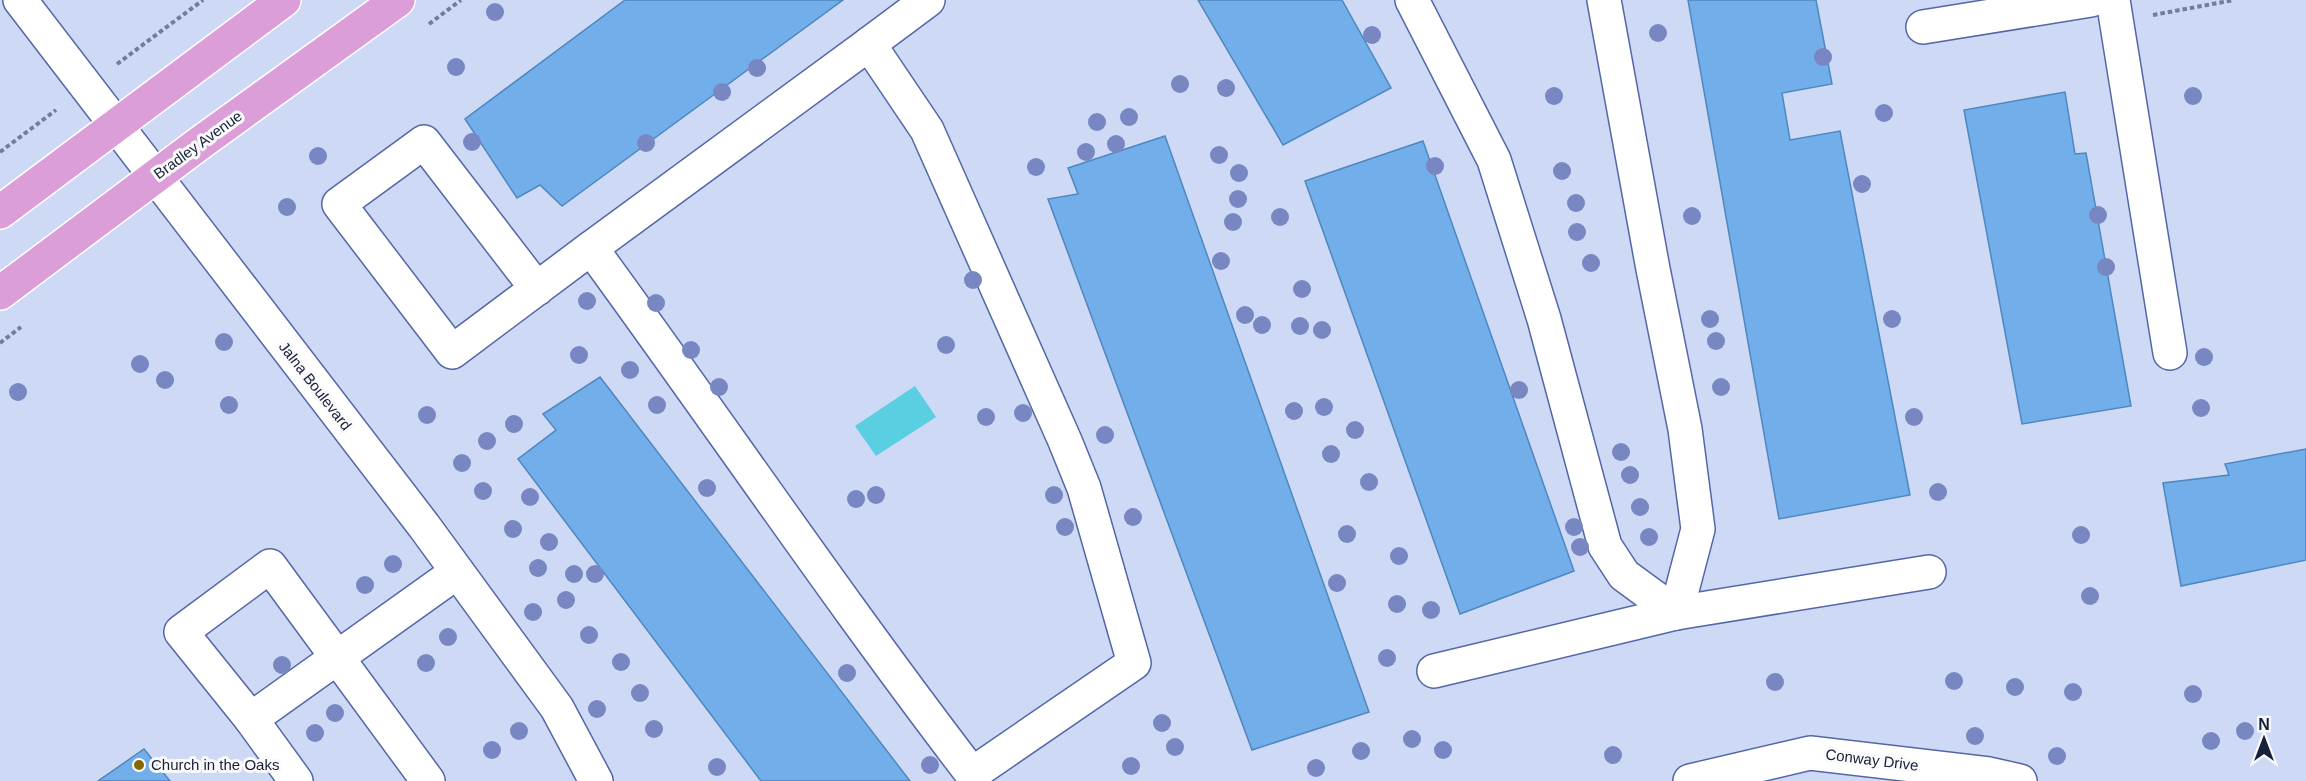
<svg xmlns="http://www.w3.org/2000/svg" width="2306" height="781" font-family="Helvetica,sans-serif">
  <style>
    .water { fill: #5bcfe2 }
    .building { fill: #72aeea; stroke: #4f87bf; stroke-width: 1.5 }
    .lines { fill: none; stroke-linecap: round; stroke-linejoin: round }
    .minor-casing { stroke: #5367a7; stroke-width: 36 }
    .major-casing { stroke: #fff; stroke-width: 36 }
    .path { stroke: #737d99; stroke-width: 4; stroke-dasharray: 4.5 3; stroke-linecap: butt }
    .minor { stroke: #fff; stroke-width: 33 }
    .major { stroke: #dc9ed9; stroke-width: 33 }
    .tree { fill: #7887c2 }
    .poi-dot { fill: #846800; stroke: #fafafa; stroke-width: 2 }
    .labels { text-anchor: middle; stroke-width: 6; stroke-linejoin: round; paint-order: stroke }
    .street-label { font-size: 15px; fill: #171f3a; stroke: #fafafa }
    .poi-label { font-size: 15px; fill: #171f3a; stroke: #fafafa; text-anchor: start }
  </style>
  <rect width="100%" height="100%" fill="#ced9f6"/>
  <!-- water -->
  <path class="water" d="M915 386 936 417 876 456 855 426Z"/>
  <!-- building -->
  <g class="building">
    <path d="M625 0H843L562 206 540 185 517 198 465 119Z"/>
    <path d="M1198 0H1342L1391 88 1283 145Z"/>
    <path d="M1688 0H1816L1832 84 1782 93 1790 140 1840 131 1910 495 1779 519Z"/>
    <path d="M2065 92 2075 154 2086 153 2131 406 2022 424 1964 110Z"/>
    <path d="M1165 136 1369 712 1252 750 1048 199 1078 194 1068 168Z"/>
    <path d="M1423 141 1574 571 1460 614 1305 181Z"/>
    <path d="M600 377 910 781H761L518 459 556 430 543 414Z"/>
    <path d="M2306 449V560L2181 586 2163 483 2229 475 2225 464Z"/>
    <path d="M144 749 170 781H98Z"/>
  </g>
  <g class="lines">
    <!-- minor casing -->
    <g class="minor-casing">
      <g id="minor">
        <path d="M20 0 424 526 557 708 596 781"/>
        <path d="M1412 0 1494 160 1544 319 1605 546 1624 575 1676 613"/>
        <path d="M1604 0 1653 269 1685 429 1698 529 1676 613"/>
        <path d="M2113 0 2170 353"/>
        <path d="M1923 27 2091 0"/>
        <path d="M869 44 928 0"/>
        <path d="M537 289 424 142 339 204 452 352 591 248"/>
        <path d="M1434 671 1676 613 1929 572"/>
        <path d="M251 719 457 572"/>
        <path d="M972 774 1134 663 1084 488 1065 441 927 130 869 44 591 248C719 423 840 602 972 774L975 781"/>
        <path d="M296 781 251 719 181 632 270 566 428 781"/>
        <path d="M1690 781 1810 753 1989 774 2020 781"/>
      </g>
    </g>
    <!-- major casing -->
    <g class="major-casing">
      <g id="major">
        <path d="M0 212 284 0"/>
        <path d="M0 293 200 143 398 0"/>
      </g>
    </g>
    <!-- path -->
    <g class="path">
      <path d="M2153 15 2234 0"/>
      <path d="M429 24 461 0"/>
      <path d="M117 64 203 0"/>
      <path d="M0 152 56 110"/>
      <path d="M0 343 21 327"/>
    </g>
    <!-- minor -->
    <use href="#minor" class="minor"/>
    <!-- major -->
    <use href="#major" class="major"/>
  </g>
  <!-- trees -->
  <g class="tree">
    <circle cx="495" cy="12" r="9"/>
    <circle cx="1658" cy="33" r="9"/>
    <circle cx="1372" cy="35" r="9"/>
    <circle cx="1823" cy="57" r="9"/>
    <circle cx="456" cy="67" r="9"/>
    <circle cx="757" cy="68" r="9"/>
    <circle cx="1180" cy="84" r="9"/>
    <circle cx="1226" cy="88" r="9"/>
    <circle cx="722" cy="92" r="9"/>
    <circle cx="1554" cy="96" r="9"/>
    <circle cx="2193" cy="96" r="9"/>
    <circle cx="1884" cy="113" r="9"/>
    <circle cx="1129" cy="117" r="9"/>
    <circle cx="1097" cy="122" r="9"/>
    <circle cx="472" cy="142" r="9"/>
    <circle cx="646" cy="143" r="9"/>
    <circle cx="1116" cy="144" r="9"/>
    <circle cx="1086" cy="152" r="9"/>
    <circle cx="1219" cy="155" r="9"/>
    <circle cx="318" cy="156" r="9"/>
    <circle cx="1435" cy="166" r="9"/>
    <circle cx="1036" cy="167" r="9"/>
    <circle cx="1562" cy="171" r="9"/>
    <circle cx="1239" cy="173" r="9"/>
    <circle cx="1862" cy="184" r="9"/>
    <circle cx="1238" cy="199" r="9"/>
    <circle cx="1576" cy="203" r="9"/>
    <circle cx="287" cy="207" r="9"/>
    <circle cx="2098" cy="215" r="9"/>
    <circle cx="1692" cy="216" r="9"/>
    <circle cx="1280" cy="217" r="9"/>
    <circle cx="1233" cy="222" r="9"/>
    <circle cx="1577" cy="232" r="9"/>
    <circle cx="1221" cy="261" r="9"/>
    <circle cx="1591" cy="263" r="9"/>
    <circle cx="2106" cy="267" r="9"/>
    <circle cx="973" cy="280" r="9"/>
    <circle cx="1302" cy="289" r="9"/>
    <circle cx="587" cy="301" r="9"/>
    <circle cx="656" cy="303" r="9"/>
    <circle cx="1245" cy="315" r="9"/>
    <circle cx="1710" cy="319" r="9"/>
    <circle cx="1892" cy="319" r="9"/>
    <circle cx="1262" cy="325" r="9"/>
    <circle cx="1300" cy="326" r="9"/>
    <circle cx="1322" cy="330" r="9"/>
    <circle cx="1716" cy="341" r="9"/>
    <circle cx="224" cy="342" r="9"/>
    <circle cx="946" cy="345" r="9"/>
    <circle cx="691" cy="350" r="9"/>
    <circle cx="579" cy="355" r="9"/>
    <circle cx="2204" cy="357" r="9"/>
    <circle cx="140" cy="364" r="9"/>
    <circle cx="630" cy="370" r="9"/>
    <circle cx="165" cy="380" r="9"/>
    <circle cx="719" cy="387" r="9"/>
    <circle cx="1721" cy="387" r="9"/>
    <circle cx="1519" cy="390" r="9"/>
    <circle cx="18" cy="392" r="9"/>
    <circle cx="229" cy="405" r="9"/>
    <circle cx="657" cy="405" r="9"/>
    <circle cx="1324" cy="407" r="9"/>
    <circle cx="2201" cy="408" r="9"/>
    <circle cx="1294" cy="411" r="9"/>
    <circle cx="1023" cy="413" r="9"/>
    <circle cx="427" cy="415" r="9"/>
    <circle cx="986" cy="417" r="9"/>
    <circle cx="1914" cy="417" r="9"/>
    <circle cx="514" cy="424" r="9"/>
    <circle cx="1355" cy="430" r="9"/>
    <circle cx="1105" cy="435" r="9"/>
    <circle cx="487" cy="441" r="9"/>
    <circle cx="1621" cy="452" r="9"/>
    <circle cx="1331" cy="454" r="9"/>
    <circle cx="462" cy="463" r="9"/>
    <circle cx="1630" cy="475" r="9"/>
    <circle cx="1369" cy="482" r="9"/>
    <circle cx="707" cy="488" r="9"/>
    <circle cx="483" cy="491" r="9"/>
    <circle cx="1938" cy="492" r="9"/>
    <circle cx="876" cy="495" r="9"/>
    <circle cx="1054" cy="495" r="9"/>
    <circle cx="530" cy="497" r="9"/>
    <circle cx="856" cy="499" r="9"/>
    <circle cx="1640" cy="507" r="9"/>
    <circle cx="1133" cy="517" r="9"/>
    <circle cx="1065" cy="527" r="9"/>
    <circle cx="1574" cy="527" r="9"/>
    <circle cx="513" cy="529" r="9"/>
    <circle cx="1347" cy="534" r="9"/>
    <circle cx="2081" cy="535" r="9"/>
    <circle cx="1649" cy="537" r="9"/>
    <circle cx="549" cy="542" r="9"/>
    <circle cx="1580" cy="547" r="9"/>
    <circle cx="1399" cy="556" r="9"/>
    <circle cx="393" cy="564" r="9"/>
    <circle cx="538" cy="568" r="9"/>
    <circle cx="574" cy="574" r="9"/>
    <circle cx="595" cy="574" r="9"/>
    <circle cx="1337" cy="583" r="9"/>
    <circle cx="365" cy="585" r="9"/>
    <circle cx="2090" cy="596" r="9"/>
    <circle cx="566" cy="600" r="9"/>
    <circle cx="1397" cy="604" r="9"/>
    <circle cx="1431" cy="610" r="9"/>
    <circle cx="533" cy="612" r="9"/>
    <circle cx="589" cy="635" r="9"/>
    <circle cx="448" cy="637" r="9"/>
    <circle cx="1387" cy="658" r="9"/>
    <circle cx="621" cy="662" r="9"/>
    <circle cx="426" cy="663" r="9"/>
    <circle cx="282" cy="665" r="9"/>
    <circle cx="847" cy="673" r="9"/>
    <circle cx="1954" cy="681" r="9"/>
    <circle cx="1775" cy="682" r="9"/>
    <circle cx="2015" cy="687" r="9"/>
    <circle cx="2073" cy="692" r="9"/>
    <circle cx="640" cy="693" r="9"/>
    <circle cx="2193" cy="694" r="9"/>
    <circle cx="597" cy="709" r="9"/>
    <circle cx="335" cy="713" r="9"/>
    <circle cx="1162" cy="723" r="9"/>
    <circle cx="654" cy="729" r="9"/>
    <circle cx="519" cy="731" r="9"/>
    <circle cx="2245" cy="731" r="9"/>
    <circle cx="315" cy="733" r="9"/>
    <circle cx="1975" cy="736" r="9"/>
    <circle cx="1412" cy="739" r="9"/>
    <circle cx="2211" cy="741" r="9"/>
    <circle cx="1175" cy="747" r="9"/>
    <circle cx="492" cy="750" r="9"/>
    <circle cx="1443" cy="750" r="9"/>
    <circle cx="1361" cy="751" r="9"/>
    <circle cx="1613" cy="755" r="9"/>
    <circle cx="2057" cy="756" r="9"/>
    <circle cx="930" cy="765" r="9"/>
    <circle cx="1131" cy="766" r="9"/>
    <circle cx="717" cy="767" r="9"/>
    <circle cx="1316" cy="768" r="9"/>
  </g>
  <!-- markers -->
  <circle class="poi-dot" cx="139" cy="765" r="6"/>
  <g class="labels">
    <!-- street labels -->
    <g class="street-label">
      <text transform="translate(198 145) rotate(-36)" y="5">Bradley Avenue</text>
      <text transform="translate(315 386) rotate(52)" y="5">Jalna Boulevard</text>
      <text transform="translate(1872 760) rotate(7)" y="5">Conway Drive</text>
    </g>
    <!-- poi labels -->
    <g class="poi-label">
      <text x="151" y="770">Church in the Oaks</text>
    </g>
  </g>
  <!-- north arrow -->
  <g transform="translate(2264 739)" stroke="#fafafa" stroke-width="4.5" paint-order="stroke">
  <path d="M0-4.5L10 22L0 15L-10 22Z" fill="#171f3a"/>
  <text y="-9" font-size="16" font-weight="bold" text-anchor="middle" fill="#171f3a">N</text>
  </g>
</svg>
